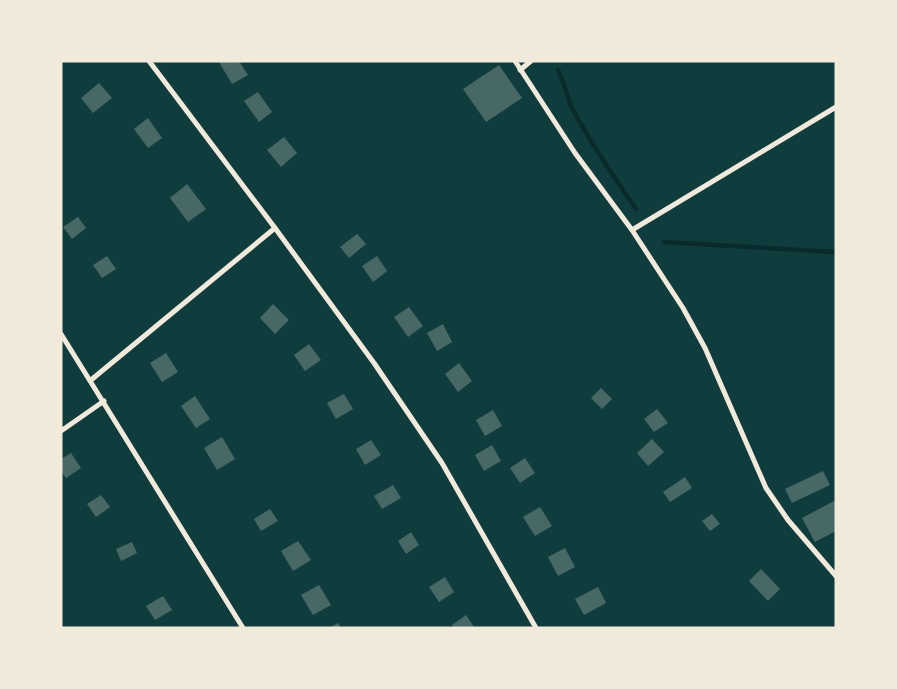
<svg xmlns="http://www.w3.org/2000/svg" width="897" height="689" font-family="Overpass,sans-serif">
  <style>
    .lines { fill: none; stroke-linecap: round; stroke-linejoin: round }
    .stream { stroke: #0a2a2b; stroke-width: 4.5 }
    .building { fill: #486865 }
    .minor { stroke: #f1e9da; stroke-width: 5 }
  </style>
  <rect width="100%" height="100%" fill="#0f3d3e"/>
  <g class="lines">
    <!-- stream -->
    <g class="stream">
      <path d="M558 70C565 84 567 98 573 110 592 145 614 177 636 209"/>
      <path d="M664 242 836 252"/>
    </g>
  </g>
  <!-- building -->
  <g class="building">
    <path d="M220 61H239L248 75 232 84 219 62Z"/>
    <path d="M499 65 522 98 486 122 463 89Z"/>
    <path d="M99 83 112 98 93 113 81 98Z"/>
    <path d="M258 92 272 112 259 122 244 101Z"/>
    <path d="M148 118 162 138 148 148 134 129Z"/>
    <path d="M284 137 297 153 281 167 267 150Z"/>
    <path d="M187 184 206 209 188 222 170 198Z"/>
    <path d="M78 217 86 228 72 239 63 227Z"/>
    <path d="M357 234 366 244 349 258 340 247Z"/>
    <path d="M107 256 116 269 102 278 93 265Z"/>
    <path d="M377 256 387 271 373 282 362 266Z"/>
    <path d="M273 304 289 320 275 334 260 318Z"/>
    <path d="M409 307 423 326 408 337 394 317Z"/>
    <path d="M443 324 452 342 437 351 427 333Z"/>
    <path d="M309 344 321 360 305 371 294 355Z"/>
    <path d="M166 353 178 372 162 382 150 363Z"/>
    <path d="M459 363 472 381 458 392 445 374Z"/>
    <path d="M601 388 612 399 602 409 591 398Z"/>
    <path d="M344 394 353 409 336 419 327 403Z"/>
    <path d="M195 396 210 419 196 428 181 406Z"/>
    <path d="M657 409 668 423 654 432 644 419Z"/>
    <path d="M493 410 502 426 485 436 476 420Z"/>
    <path d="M222 437 235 459 217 470 204 448Z"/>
    <path d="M652 439 664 452 648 466 637 453Z"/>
    <path d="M371 440 381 455 365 465 356 449Z"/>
    <path d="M492 445 501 461 484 471 475 455Z"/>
    <path d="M71 453 81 468 66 478 61 471V459Z"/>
    <path d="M525 458 535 473 520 483 510 468Z"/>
    <path d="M823 471 830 485 792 503 785 489Z"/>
    <path d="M685 477 692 488 670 502 663 492Z"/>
    <path d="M393 485 401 498 382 509 374 496Z"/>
    <path d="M101 495 110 507 96 517 87 504Z"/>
    <path d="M836 500V531L815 542 802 518Z"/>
    <path d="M540 507 552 526 535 536 523 517Z"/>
    <path d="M270 509 278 521 261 531 254 519Z"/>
    <path d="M712 514 720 524 710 531 702 521Z"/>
    <path d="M411 532 419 545 406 554 398 541Z"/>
    <path d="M298 541 311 560 293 571 281 551Z"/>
    <path d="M132 542 137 553 121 561 116 549Z"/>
    <path d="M565 548 575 567 558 576 548 557Z"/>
    <path d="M761 569 780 589 768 601 749 581Z"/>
    <path d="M445 577 454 592 439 602 429 587Z"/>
    <path d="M319 585 331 605 313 615 301 595Z"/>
    <path d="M598 587 606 603 584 615 575 599Z"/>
    <path d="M163 596 172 610 155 620 146 606Z"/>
    <path d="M466 615 474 627 454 628 452 625Z"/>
    <path d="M338 623 341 628H329Z"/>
  </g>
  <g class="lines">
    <!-- minor -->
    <g class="minor">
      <path d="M149 61 275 228 374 363 442 463 536 628"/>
      <path d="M515 61 575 153 632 230 683 308 705 348 766 488 788 520 836 576"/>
      <path d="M520 70 531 61"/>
      <path d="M632 230 836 107"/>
      <path d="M61 334 243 628"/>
      <path d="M91 380 275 228"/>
      <path d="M61 431 104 401"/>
    </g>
  </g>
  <!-- border -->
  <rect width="897" height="689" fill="none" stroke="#f1e9da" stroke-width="125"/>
</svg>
